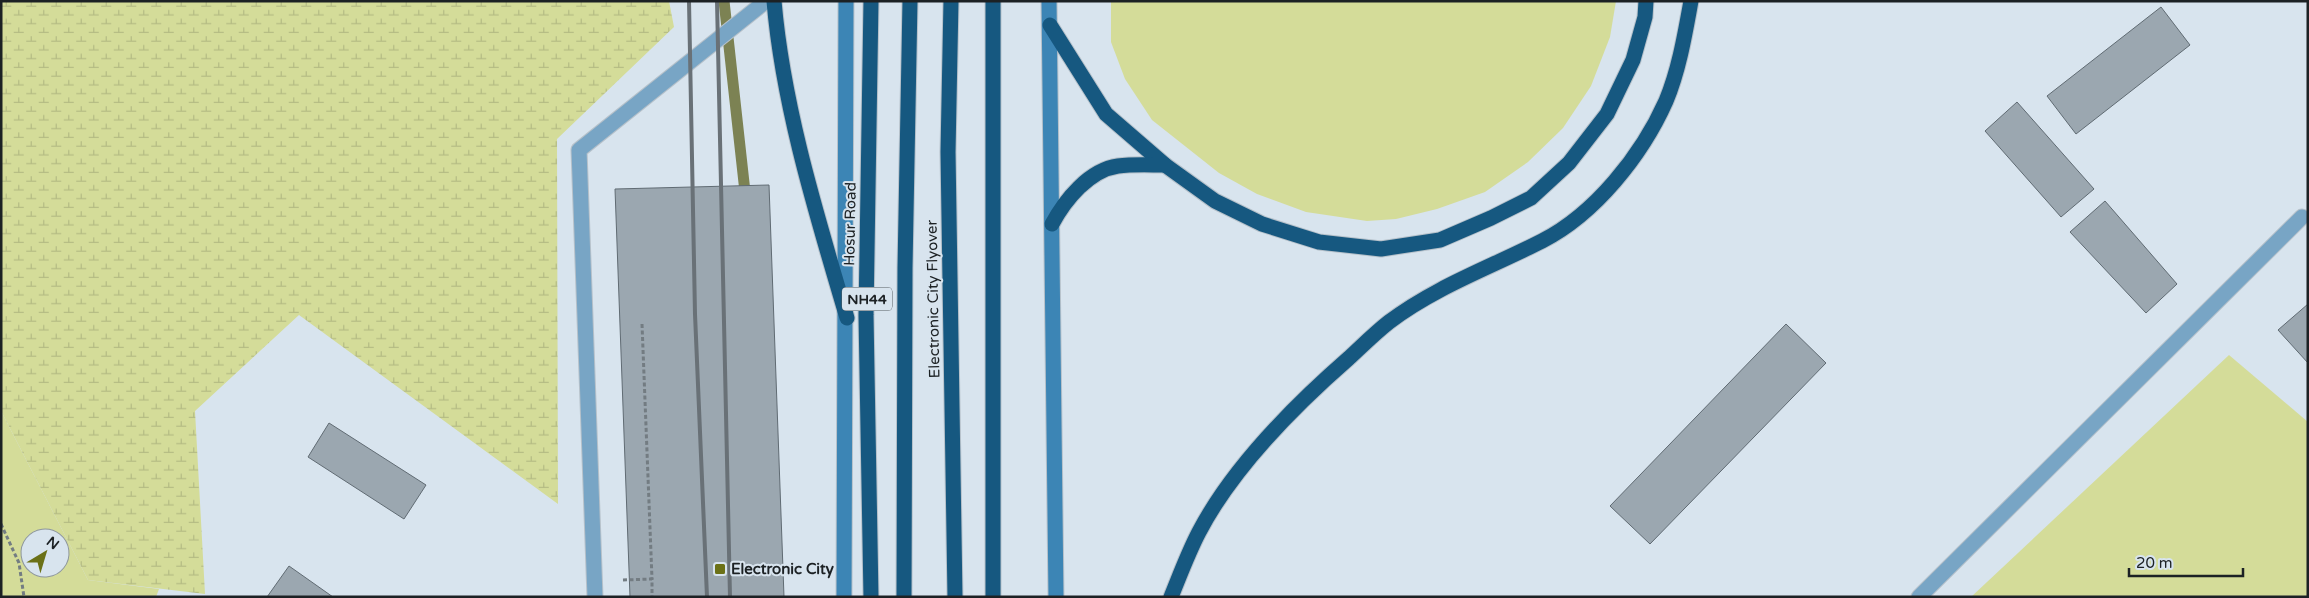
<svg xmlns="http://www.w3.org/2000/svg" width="2309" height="598" font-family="'Varela Round',sans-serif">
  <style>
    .green { fill: #d4dc99; fill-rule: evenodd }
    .wetland { fill: url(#wetland-marsh) }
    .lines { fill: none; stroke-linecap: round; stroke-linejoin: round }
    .stream { stroke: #7c8253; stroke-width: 11 }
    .building { fill: #9ba7b0; stroke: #606b73 }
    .street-casing { stroke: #b6c1ca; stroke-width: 17 }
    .secondary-casing { stroke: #b6c1ca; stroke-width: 17 }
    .highway-casing { stroke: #b6c1ca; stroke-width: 17 }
    .path { stroke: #737c82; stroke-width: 3; stroke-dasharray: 4 2.5; stroke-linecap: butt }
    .street { stroke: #78a5c5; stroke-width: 15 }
    .secondary { stroke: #3c85b5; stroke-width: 15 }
    .highway { stroke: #165880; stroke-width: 15 }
    .rail { stroke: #697177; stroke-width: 4 }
    .poi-dot { fill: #6b7117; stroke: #d8e4ee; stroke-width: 2 }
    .labels { text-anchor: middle; stroke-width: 4; stroke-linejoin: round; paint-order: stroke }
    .shield { fill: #d8e4ee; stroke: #545c61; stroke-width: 1 }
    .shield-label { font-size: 14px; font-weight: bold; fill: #1c2124 }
    .street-label { font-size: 15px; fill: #1c2124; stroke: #d8e4ee }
    .poi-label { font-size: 15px; font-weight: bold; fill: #1c2124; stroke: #d8e4ee; text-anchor: start }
  </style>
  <defs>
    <pattern id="wetland-marsh" width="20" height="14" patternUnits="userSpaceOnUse" patternTransform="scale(1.25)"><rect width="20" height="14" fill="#d4dc99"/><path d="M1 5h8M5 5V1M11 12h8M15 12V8" fill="none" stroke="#b5bc84"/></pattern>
  </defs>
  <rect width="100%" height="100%" fill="#d8e4ee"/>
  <!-- green -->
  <g class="green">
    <path d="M1111 1H1616L1610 37 1591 86 1563 128 1528 162 1485 192 1437 209 1396 219 1367 221 1306 212 1257 194 1219 173 1152 120 1125 79 1111 42Z"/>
    <path d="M2229 355 2308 422V597H1971Z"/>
    <path d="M1 411 88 580 159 589 156 597H3L1 590ZM30 538H60V568H30Z"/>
  </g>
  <!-- wetland -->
  <path class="wetland" d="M1 1H669L674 27 557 139 558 504 299 315 195 411 205 594 88 580 1 411Z"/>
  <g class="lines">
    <!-- stream -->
    <path class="stream" d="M724 1 746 201"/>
  </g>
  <!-- building -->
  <g class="building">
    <path d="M2161 7 2190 45 2076 134 2047 96Z"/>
    <path d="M2017 102 2094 189 2061 217 1985 131Z"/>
    <path d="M769 185 784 597H630L615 189Z"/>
    <path d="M2105 201 2177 284 2146 313 2070 232Z"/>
    <path d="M2308 304V363L2278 330Z"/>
    <path d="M1786 324 1826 363 1650 544 1610 506Z"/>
    <path d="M329 423 426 485 404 519 308 457Z"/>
    <path d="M289 566 333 597H267Z"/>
  </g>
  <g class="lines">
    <!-- street casing -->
    <g class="street-casing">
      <g id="street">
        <path d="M595 597 579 150 766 1"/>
        <path d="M1919 597 2302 217"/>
      </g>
    </g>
    <!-- secondary casing -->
    <g class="secondary-casing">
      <g id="secondary">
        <path d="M1049 1 1056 597"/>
        <path d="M844 597 846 1"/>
      </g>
    </g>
    <!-- highway casing -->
    <g class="highway-casing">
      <g id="highway">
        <path d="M774 1C783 107 817 216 847 318"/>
        <path d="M951 1 948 152 955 597"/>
        <path d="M1050 25 1106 114 1165 165 1215 201 1262 224 1319 242 1381 249 1440 240 1491 218 1531 198 1569 163 1607 114 1633 60 1645 17 1646 1"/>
        <path d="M1052 224C1065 200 1089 170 1118 166 1133 164 1150 165 1165 165"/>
        <path d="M871 597 866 315 871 1"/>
        <path d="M904 597 905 268 910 1"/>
        <path d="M993 597V1"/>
        <path d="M1171 597C1180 575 1188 553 1199 532 1233 467 1294 406 1349 358 1362 346 1375 333 1389 322 1435 287 1491 267 1542 241 1595 214 1642 155 1666 101 1679 70 1685 34 1691 1"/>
      </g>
    </g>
    <!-- path -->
    <g class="path">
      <path d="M642 324 652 579"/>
      <path d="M1 524 19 563 24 597"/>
      <path d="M623 580 652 579V597"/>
    </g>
    <!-- street -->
    <use href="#street" class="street"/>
    <!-- secondary -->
    <use href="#secondary" class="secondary"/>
    <!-- highway -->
    <use href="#highway" class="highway"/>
    <!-- rail -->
    <g class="rail">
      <path d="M689 1 695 314 707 597"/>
      <path d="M717 1 730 597"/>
    </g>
  </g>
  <!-- markers -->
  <rect class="poi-dot" x="714" y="563" width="12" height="12" rx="2.5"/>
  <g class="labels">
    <!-- shield labels -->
    <rect class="shield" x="842" y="287.5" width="50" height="23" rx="4"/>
    <g class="shield-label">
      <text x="867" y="304">NH44</text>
    </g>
    <!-- street labels -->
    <g class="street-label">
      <text transform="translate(850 224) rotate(-89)" y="5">Hosur Road</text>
      <text transform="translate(933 299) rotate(-91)" y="5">Electronic City Flyover</text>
    </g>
    <!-- poi labels -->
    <g class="poi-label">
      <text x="731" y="574">Electronic City</text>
    </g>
  </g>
  <!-- border -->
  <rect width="2309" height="598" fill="none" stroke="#1c2124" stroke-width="5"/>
  <!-- north arrow -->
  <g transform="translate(45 553) rotate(38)"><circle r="24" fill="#d8e4ee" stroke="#8d969d"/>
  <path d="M0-4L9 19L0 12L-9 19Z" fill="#6b7117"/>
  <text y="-8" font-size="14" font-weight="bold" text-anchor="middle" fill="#1c2124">N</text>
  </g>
  <!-- scale -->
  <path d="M2129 568v8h114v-8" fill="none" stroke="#1c2124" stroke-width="2.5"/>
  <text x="2136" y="568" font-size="15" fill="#1c2124" stroke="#d8e4ee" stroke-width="4" paint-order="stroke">20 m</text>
</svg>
